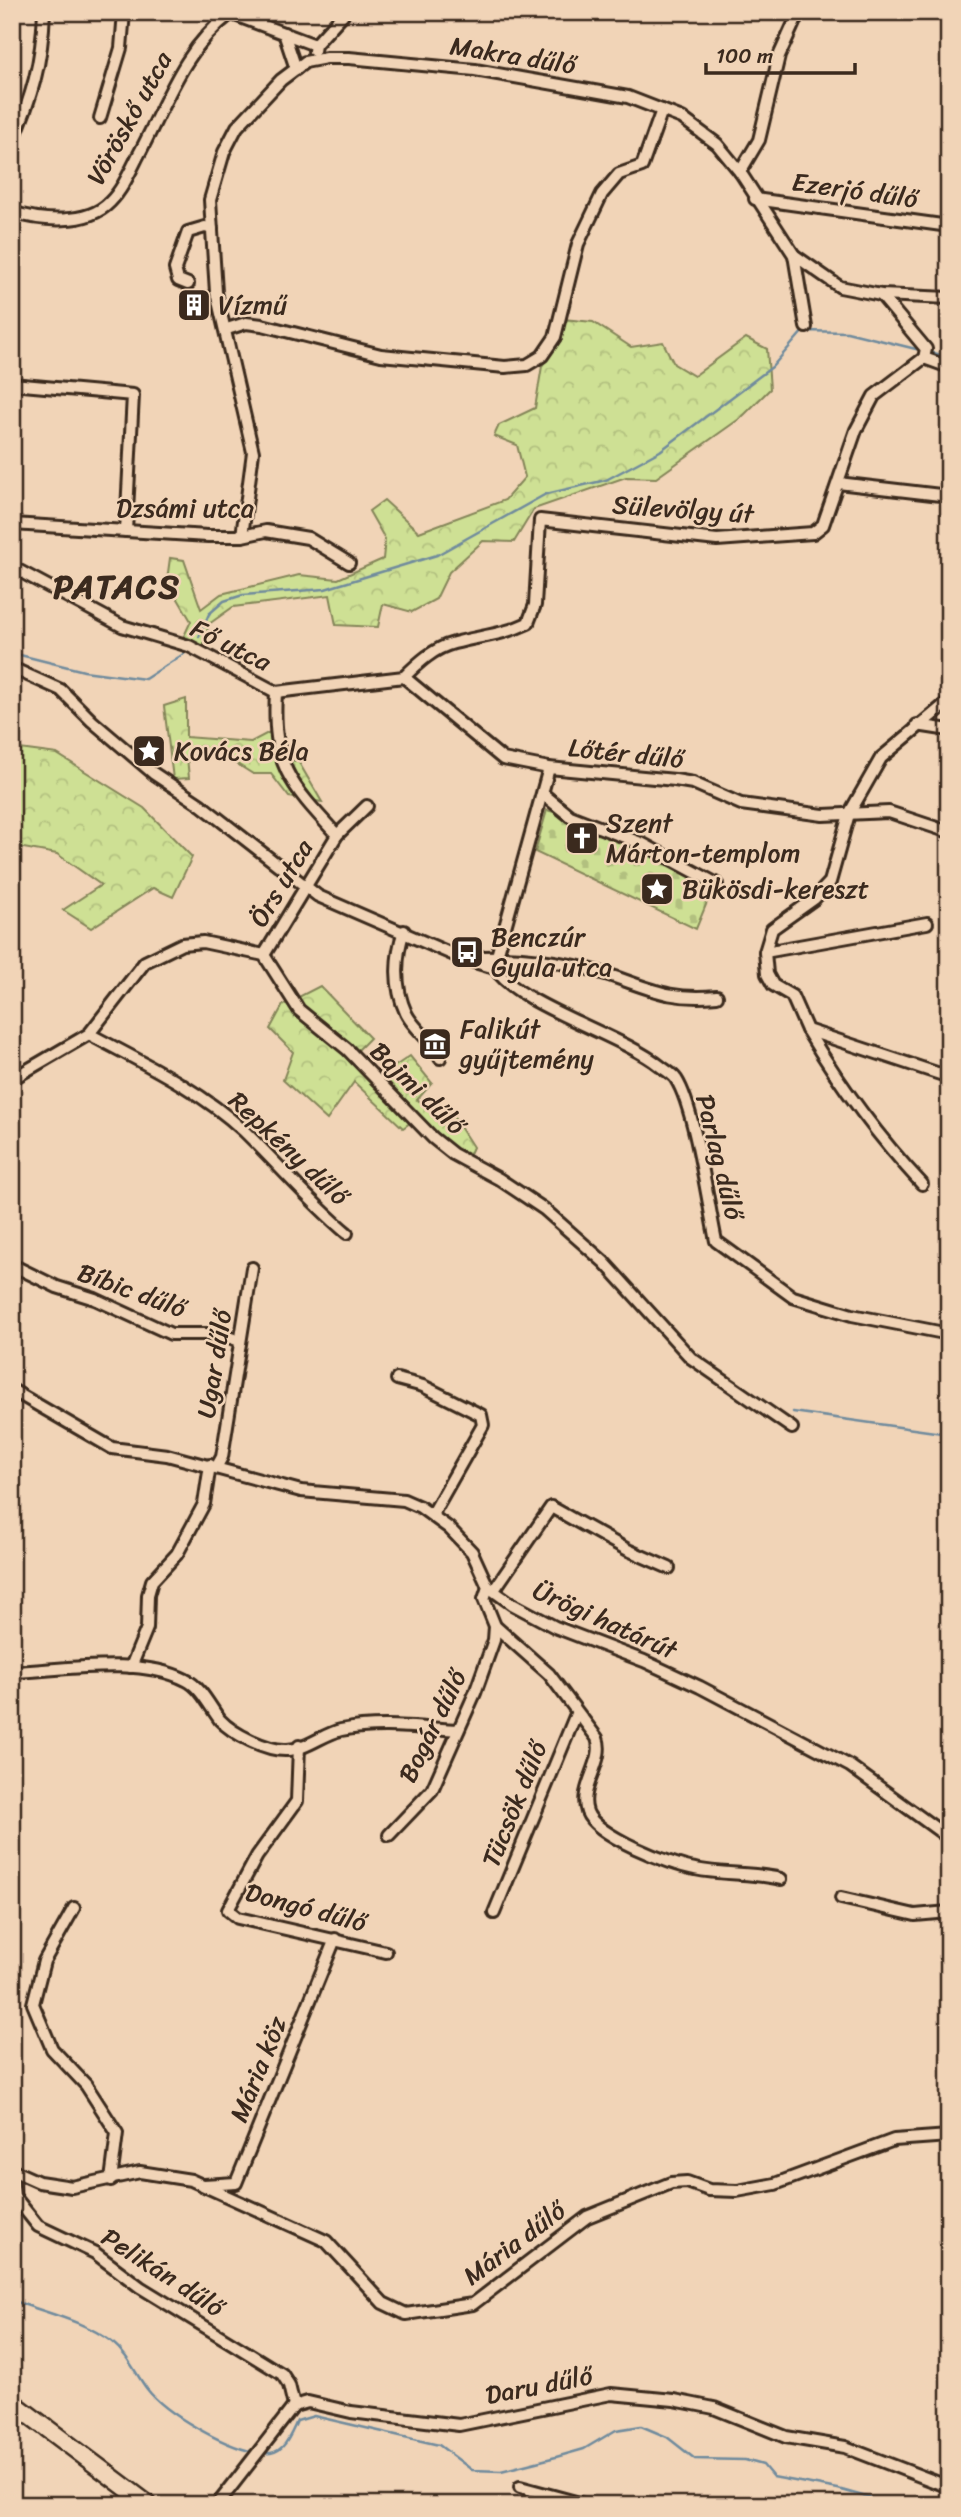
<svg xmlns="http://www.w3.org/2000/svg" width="961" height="2517" font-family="Sriracha,sans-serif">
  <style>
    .forest { fill: url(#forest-crowns); stroke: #848559; stroke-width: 2 }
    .cemetery { fill: url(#cemetery-stones); stroke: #848559; stroke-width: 2 }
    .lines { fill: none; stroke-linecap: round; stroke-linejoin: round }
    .stream { stroke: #708b9d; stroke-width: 2.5 }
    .minor-casing { stroke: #3b2a1e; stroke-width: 16 }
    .secondary-casing { stroke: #3b2a1e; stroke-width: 21 }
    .minor { stroke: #f1d4b7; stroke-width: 10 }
    .secondary { stroke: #f1d4b7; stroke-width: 16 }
    .labels { text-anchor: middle; stroke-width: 5; stroke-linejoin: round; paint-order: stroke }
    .street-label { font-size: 26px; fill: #3b2a1e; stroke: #f1d4b7 }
    .poi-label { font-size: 26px; fill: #3b2a1e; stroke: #f1d4b7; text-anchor: start }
    .district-label { font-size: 33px; font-weight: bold; letter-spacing: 2px; fill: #3b2a1e; stroke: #f1d4b7 }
  </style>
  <defs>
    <pattern id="forest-crowns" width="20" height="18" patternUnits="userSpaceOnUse" patternTransform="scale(1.75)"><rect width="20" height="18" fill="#cee094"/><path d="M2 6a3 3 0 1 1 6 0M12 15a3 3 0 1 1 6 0" fill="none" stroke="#b2c07f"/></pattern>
    <pattern id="cemetery-stones" width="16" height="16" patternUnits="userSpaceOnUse" patternTransform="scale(1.75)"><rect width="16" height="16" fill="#cee094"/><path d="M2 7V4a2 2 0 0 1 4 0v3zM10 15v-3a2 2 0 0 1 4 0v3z" fill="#b2c07f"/></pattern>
  </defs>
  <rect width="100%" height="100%" fill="#f1d4b7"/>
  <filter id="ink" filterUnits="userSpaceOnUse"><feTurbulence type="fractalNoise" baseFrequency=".0143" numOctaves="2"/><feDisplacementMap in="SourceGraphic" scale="14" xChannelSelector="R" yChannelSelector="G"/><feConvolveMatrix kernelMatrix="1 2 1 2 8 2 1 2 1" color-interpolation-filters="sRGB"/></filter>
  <g filter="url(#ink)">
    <!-- forest -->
    <g class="forest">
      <path d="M563 319 593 322 631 347 663 342 674 364 694 376 746 338 767 349 770 389 742 417 656 478 626 477 534 509 514 542 483 541 449 572 436 599 412 612 383 604 378 627 336 625 330 595 233 607 209 624 203 647 183 638 191 621 167 580 170 558 184 560 201 609 221 594 299 575 338 579 383 559 385 539 369 511 384 500 419 532 505 500 525 477 517 445 494 436 499 425 535 408 542 366 562 339Z"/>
      <path d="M186 699V737L251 742 272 731 271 720 282 719 281 747 286 760 298 761 322 802 289 797 271 774H253L221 754 187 757 189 778 173 779 164 706Z"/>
      <path d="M12 748 57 754 144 808 192 857 173 897 153 888 91 928 63 910 101 885 57 854 12 846Z"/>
      <path d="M320 986 370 1038 356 1052 379 1077 410 1056 432 1083 417 1100 453 1116 473 1147 469 1156 410 1123 403 1128 354 1082 327 1120 283 1080 293 1052 270 1029 283 1005Z"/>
    </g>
    <!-- cemetery -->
    <path class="cemetery" d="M547 810 602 826 715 883 696 929 535 852Z"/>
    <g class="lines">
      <!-- stream -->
      <g class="stream">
        <path d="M930 352 949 357"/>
        <path d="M199 637 209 614 224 601 243 595 325 589 437 555 546 494 606 480 660 451 772 367 803 331 847 332 924 351"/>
        <path d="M12 653 84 671 145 679 185 653"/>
        <path d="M793 1412 949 1434"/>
        <path d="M12 2300C45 2313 82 2320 112 2342 128 2355 135 2373 147 2389 166 2414 224 2446 254 2452"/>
        <path d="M260 2453C283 2457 289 2438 297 2421L314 2416 439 2445 472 2470 501 2471 556 2457 584 2449 616 2430 641 2426 667 2437 695 2459 745 2460 763 2465 773 2477 838 2489 895 2505"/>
      </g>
      <!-- minor casing -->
      <g class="minor-casing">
        <g id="minor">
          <path d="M227 12 315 45"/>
          <path d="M284 33 296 69"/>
          <path d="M314 51 315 45 345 12"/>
          <path d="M100 118 121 48 124 12"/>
          <path d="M12 143C32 97 42 63 44 12"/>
          <path d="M740 172 759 140 779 56 799 12"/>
          <path d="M755 199 949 226"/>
          <path d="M12 212C40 221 87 226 110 202 122 190 130 172 138 156 165 106 183 49 230 14"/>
          <path d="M794 255 840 287 881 295 949 298"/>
          <path d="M188 284 178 280 175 269 188 232 205 227 212 229"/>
          <path d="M227 329 246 323 262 325 381 355 505 367 527 365 542 356 555 337 578 244 602 194 619 174 642 166 662 110"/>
          <path d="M924 358 949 367"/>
          <path d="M12 384 133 395 126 531"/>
          <path d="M838 483 949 496"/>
          <path d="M12 524 208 536H242L266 531 308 538 349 563"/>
          <path d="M242 536 253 452 216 292 210 200 224 152 237 127 281 80 305 62 326 58H349L475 70 628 97 682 118 717 144 740 172 794 255 806 327"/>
          <path d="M12 567 122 626 189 646 276 692 404 677"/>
          <path d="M12 668 61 690 92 721 153 773 201 805 318 896 461 958 495 968"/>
          <path d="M404 677C418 663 434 648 454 643 480 636 503 635 528 623L535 605 540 520 717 540 813 533 823 525 856 430 874 396 924 358 926 349 881 295"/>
          <path d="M404 677 503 759 549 768 675 780 693 783 741 804 823 815 889 812 949 832"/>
          <path d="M276 692C272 765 289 783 337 835"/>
          <path d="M949 701 881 758 849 814 830 882 814 899 772 929 765 952 767 974 773 985 792 996 807 1030 949 1077"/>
          <path d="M917 725 949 730"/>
          <path d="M549 768 497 956 495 968C517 1005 620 1034 660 1066 665 1070 673 1074 676 1079 695 1108 708 1204 716 1241L793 1297 852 1315 949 1334"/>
          <path d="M543 794 570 816 643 844 717 884"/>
          <path d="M404 931C395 957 394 987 406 1013 412 1026 428 1039 438 1051L440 1058"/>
          <path d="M765 952 927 923"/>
          <path d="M264 955 337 835 367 806"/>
          <path d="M471 958C514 954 564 961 606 974 649 988 669 1001 717 996"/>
          <path d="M807 1030C840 1085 878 1137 922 1184"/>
          <path d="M89 1034C143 1063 199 1089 244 1131 279 1165 310 1202 347 1233"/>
          <path d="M12 1079 89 1034 145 962 182 944 203 942 264 955 299 1010 347 1049 433 1138 453 1154 499 1179 544 1209 604 1262 691 1358 792 1428"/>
          <path d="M12 1265 57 1287 95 1299 171 1334H219L240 1341"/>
          <path d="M397 1379 423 1386 481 1415 483 1425 432 1515"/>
          <path d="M12 1390 112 1448 167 1455 301 1491 404 1500 420 1507 449 1528 472 1552 488 1587 512 1604 555 1627 644 1661 700 1687 850 1766 949 1838"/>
          <path d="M217 1466 222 1457 252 1268"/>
          <path d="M488 1587 484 1599 495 1626 549 1674 597 1738C606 1761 578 1787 587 1812 596 1836 671 1865 695 1869 724 1875 752 1872 781 1879"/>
          <path d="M494 1590 551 1507 628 1550 669 1568"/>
          <path d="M131 1667 147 1628 148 1595 152 1581 177 1554 204 1504 210 1465"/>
          <path d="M12 1672C64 1670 138 1656 186 1680 201 1687 210 1707 220 1720 233 1734 267 1751 287 1750 306 1750 323 1734 341 1730 379 1722 421 1728 458 1730"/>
          <path d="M299 1746 297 1801 257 1856 228 1910 238 1918 386 1952"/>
          <path d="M389 1835 432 1790 475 1693 494 1640 495 1626"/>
          <path d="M841 1898 915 1915 949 1912"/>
          <path d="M74 1908 44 1961 33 2004 52 2049 86 2085 117 2133 111 2180"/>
          <path d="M494 1913 576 1714"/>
          <path d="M12 2170 39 2182 72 2187 140 2172 191 2180 326 2241 383 2303 406 2314 473 2304 587 2217 671 2183 687 2182 709 2190 737 2191 775 2184 894 2140 949 2136"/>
          <path d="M12 2176 14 2196 38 2226 95 2253 140 2287 282 2374 289 2385 294 2406"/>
          <path d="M204 2185 236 2183 335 1939"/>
          <path d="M12 2427 24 2410"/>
          <path d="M520 2487 587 2505"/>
          <path d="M217 2505 294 2406 308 2402 351 2412 459 2425 611 2394 674 2400 714 2408 786 2437 845 2447 949 2487"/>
        </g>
      </g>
      <!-- secondary casing -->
      <g class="secondary-casing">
        <path id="secondary" d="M12 2402 149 2505"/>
      </g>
      <!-- minor -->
      <use href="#minor" class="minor"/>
      <!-- secondary -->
      <use href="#secondary" class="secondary"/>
    </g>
  </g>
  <!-- icons -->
  <defs>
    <g id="building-square" transform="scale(1.75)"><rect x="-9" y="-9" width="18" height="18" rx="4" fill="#3b2a1e" stroke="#f1d4b7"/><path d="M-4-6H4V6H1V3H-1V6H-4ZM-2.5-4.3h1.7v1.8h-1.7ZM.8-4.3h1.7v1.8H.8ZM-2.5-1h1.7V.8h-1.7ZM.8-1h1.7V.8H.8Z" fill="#fff"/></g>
    <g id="sight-square" transform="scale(1.75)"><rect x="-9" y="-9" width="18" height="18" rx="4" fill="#3b2a1e" stroke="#f1d4b7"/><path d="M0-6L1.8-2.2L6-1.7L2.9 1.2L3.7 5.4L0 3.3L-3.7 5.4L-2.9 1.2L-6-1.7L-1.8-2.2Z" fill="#fff"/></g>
    <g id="church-square" transform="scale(1.75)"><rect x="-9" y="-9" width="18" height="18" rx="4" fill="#3b2a1e" stroke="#f1d4b7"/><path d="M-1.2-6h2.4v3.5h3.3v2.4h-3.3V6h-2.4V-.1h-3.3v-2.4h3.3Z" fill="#fff"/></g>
    <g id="bus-square" transform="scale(1.75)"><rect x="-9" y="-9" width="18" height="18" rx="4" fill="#3b2a1e" stroke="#f1d4b7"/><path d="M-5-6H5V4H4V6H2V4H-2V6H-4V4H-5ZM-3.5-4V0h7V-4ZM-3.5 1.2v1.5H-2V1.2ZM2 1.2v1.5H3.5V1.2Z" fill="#fff"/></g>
    <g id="museum-square" transform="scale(1.75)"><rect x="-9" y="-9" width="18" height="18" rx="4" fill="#3b2a1e" stroke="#f1d4b7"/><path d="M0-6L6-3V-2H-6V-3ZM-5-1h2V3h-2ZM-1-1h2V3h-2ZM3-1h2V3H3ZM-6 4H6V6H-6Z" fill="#fff"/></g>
  </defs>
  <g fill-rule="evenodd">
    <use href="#building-square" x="194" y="305"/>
    <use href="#sight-square" x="149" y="751"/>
    <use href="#church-square" x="582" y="838"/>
    <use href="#sight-square" x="657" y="889"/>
    <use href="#bus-square" x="467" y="952"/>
    <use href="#museum-square" x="435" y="1044"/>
  </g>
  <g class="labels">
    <!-- street labels -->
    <g class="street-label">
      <text transform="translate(513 55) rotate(9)" y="9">Makra dűlő</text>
      <text transform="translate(129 118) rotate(-61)" y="9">Vöröskő utca</text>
      <text transform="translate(855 190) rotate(8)" y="9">Ezerjó dűlő</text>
      <text x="185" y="517">Dzsámi utca</text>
      <text transform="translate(683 509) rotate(4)" y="9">Sülevölgy út</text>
      <text transform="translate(231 645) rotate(26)" y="9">Fő utca</text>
      <text transform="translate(626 753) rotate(6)" y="9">Lőtér dűlő</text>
      <text transform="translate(281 883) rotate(-59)" y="9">Örs utca</text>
      <text transform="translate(418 1088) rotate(44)" y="9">Bajmi dűlő</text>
      <text transform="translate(289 1148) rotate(43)" y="9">Repkény dűlő</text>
      <text transform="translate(720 1157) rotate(76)" y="9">Parlag dűlő</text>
      <text transform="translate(132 1290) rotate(20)" y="9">Bíbic dűlő</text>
      <text transform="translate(214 1364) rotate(-81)" y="9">Ugar dűlő</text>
      <text transform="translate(605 1620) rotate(24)" y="9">Ürögi határút</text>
      <text transform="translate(432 1726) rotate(-64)" y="9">Bogár dűlő</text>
      <text transform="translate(514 1804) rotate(-68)" y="9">Tücsök dűlő</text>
      <text transform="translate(306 1907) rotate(15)" y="9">Dongó dűlő</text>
      <text transform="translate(258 2069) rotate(-68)" y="9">Mária köz</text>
      <text transform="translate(514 2243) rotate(-37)" y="9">Mária dűlő</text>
      <text transform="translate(163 2272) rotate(33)" y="9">Pelikán dűlő</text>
      <text transform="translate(539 2385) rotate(-11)" y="9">Daru dűlő</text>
    </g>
    <!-- poi labels -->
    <g class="poi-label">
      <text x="218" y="314">Vízmű</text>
      <text x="174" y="760">Kovács Béla</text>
      <text x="606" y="832">Szent<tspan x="606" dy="30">Márton-templom</tspan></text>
      <text x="682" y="898">Bükösdi-kereszt</text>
      <text x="491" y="946">Benczúr<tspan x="491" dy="30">Gyula utca</tspan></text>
      <text x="460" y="1038">Falikút<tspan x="460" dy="30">gyűjtemény</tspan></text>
    </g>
    <!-- district labels -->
    <g class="district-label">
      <text x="117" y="598">PATACS</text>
    </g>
  </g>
  <!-- margin -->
  <rect width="961" height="2517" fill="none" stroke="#f1d4b7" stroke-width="42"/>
  <rect x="21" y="21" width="919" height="2475" fill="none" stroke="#3b2a1e" stroke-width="2.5" filter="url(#ink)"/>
  <!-- scale -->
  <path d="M706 63v10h149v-10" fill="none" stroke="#3b2a1e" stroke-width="3.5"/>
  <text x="716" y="63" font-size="21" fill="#3b2a1e" stroke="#f1d4b7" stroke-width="5" paint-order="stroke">100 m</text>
</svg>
